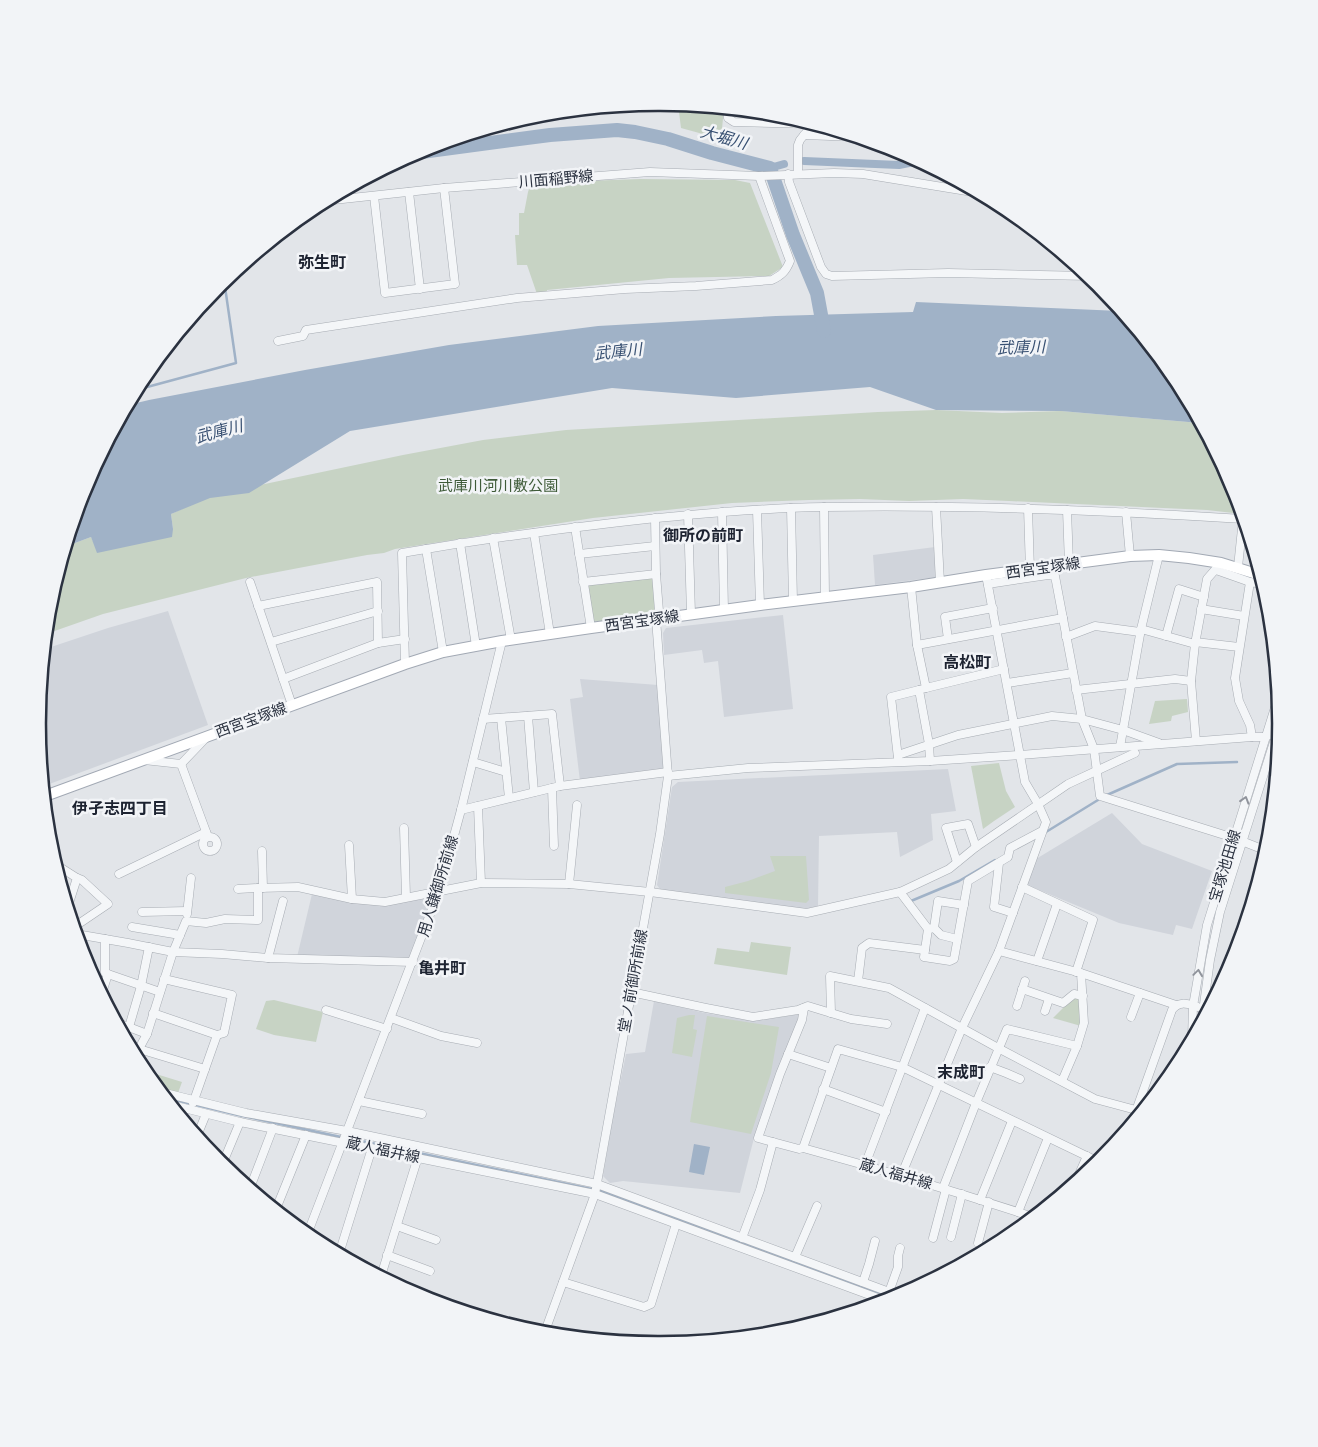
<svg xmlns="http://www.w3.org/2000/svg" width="1318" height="1447" font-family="Montserrat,'Noto Sans JP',sans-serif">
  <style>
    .built { fill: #d0d4db }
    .green { fill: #c7d3c4 }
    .water { fill: #a0b2c7 }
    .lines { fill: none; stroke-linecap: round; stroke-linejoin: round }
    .stream { stroke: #a0b2c7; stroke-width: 2.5 }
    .canal { stroke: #a0b2c7; stroke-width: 8 }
    .river { stroke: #a0b2c7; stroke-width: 14 }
    .minor-casing { stroke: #a7acb3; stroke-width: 9 }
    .major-casing { stroke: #a2a9b4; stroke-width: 12 }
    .minor { stroke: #f4f6f8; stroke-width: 8 }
    .major { stroke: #fff; stroke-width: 10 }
    .oneway { stroke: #90949c }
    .labels { text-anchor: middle; stroke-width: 5; stroke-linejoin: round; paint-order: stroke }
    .street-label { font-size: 15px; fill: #2b3240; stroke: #f2f4f7 }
    .park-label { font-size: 15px; fill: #3f5b39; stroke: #f2f4f7 }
    .water-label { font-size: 16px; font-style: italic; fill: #385072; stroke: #f2f4f7 }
    .neighbourhood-label { font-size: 16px; font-weight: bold; fill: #1d2331; stroke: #f2f4f7 }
    .rim { fill: none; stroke: #2b3240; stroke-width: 2.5 }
  </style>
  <rect width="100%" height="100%" fill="#e2e5e9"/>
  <!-- built -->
  <g class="built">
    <path d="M935 547 937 577 875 585 873 555Z"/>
    <path d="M168 611 208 725 44 786 38 723 45 649 108 628Z"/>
    <path d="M783 615 793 709 724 717 718 661 704 663 702 650 664 655 663 633 666 628Z"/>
    <path d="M580 679 658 685 664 743V770L580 781 570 699 583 697Z"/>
    <path d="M948 769 956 811 931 814 933 840 900 857 897 832 819 836 818 906 806 909 669 891 660 889 657 885 672 787 678 782Z"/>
    <path d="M1112 813 1142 844 1212 871 1192 929 1176 925 1173 935 1119 923 1027 885 1036 859Z"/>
    <path d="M312 894 389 904 433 897 410 958 297 957Z"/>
    <path d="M654 1001 705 1013 754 1021 801 1014 776 1074 754 1138 740 1193 623 1181 610 1183 603 1176 613 1117 626 1054 645 1052Z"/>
  </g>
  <!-- green -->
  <g class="green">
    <path d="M678 104 724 108 721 139 681 128Z"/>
    <path d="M640 179 735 180 750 183 783 267 769 276 669 278 547 290V293L537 294 527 265H517L515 235H519V213H524L528 192 531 183Z"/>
    <path d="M936 410 1002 413 1061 411 1200 423 1233 486 1242 514 1207 510 1009 501 963 499 909 501 860 499 809 500 732 503 593 518 395 549 384 553 367 555 246 578 103 614 46 634 50 602 67 546 91 537 98 552 173 529 171 514 212 495 403 455 483 440 566 430 878 412Z"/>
    <path d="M653 578 655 614 593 622 587 585Z"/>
    <path d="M1187 699 1188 712 1172 716 1171 721 1149 724 1155 701Z"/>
    <path d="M999 763 1006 791 1015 807 994 821 983 829 971 766Z"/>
    <path d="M770 856H806L809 900 806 903 725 893V887L748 881 775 871Z"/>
    <path d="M751 942 791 947 787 975 714 964 717 948 749 952Z"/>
    <path d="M1075 996 1080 998 1081 1026 1053 1018Z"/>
    <path d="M274 1000 323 1012 316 1042 274 1035 256 1029 266 1001Z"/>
    <path d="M689 1015H695L693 1029 697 1030 692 1057 672 1053 677 1018Z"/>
    <path d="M707 1016 779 1027 771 1073 751 1134 690 1122Z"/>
    <path d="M143 1070 182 1082 178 1093 158 1088Z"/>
  </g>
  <!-- water -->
  <g class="water">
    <path d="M916 302 1120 311 1176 378 1200 423 1061 411 936 410 870 387 736 398 612 388 350 431 249 493 210 498 171 514 173 529 172 537 97 553 91 537 67 546 85 485 128 405 149 400 305 370 449 345 598 326 776 316 913 312Z"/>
    <path d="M694 1144 710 1147 704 1175 689 1172Z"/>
  </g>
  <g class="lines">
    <!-- stream -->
    <g class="stream">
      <path d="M136 390 236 363 224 280"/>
      <path d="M1107 795 1177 764 1237 762"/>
      <path d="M1046 832 1098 800"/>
      <path d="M911 901 959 881 995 860"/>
      <path d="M167 1098 238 1115 341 1137"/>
      <path d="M352 1139 601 1191 894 1299"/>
    </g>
    <!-- canal -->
    <g class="canal">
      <path d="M804 161 899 165 919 161"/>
      <path d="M770 168 784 164"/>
    </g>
    <!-- river -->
    <path class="river" d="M414 153 550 135 617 130 635 132 668 139 712 153 770 168 793 235 817 293 824 331"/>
    <!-- minor casing -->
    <g class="minor-casing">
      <g id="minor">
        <path d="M727 109 728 118 734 122 813 124"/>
        <path d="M804 135 857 137"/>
        <path d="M788 174 789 182 821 267 826 274 832 276 948 273 1089 276"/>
        <path d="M798 174V145L800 140 813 124"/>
        <path d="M409 192 420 289"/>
        <path d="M374 196 385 293 455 284 444 188"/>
        <path d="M324 201 444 188 650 172 759 176 834 173 863 174 979 193"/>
        <path d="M278 341 303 336 306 330 517 298 625 289 696 286 772 280C782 275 786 271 790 261L759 176"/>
        <path d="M824 507 825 597"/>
        <path d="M936 507 940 582"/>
        <path d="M791 508 793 601"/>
        <path d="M1028 508 1030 570"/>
        <path d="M757 510 760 605"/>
        <path d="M1067 510 1069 564"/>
        <path d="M722 512 724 610"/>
        <path d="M1126 512 1130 556"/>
        <path d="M688 514 691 614"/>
        <path d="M575 527 591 628"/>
        <path d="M534 533 550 634"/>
        <path d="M493 538 511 640"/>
        <path d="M460 543 476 646"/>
        <path d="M426 549 443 652"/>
        <path d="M579 554 655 546"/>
        <path d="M1216 570 1250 582"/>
        <path d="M250 582 292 705"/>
        <path d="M583 582 656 574"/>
        <path d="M988 584 1048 575 1055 576 1082 719 1094 749 1100 796 1234 838 1267 851"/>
        <path d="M911 587 917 645 926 688 919 690 929 744 930 761"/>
        <path d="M258 606 377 582 378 643"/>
        <path d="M1201 609 1244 616"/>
        <path d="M1141 629 1195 644"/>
        <path d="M1166 636 1179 589 1204 597"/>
        <path d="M1066 637 1095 626 1140 632"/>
        <path d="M948 639 945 617 993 608"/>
        <path d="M271 642 378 611"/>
        <path d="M1195 642 1239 647"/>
        <path d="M917 645 1063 618"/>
        <path d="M405 664 402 553C472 541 542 531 612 523 682 515 753 508 824 507 964 505 1104 510 1243 519L1238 567"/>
        <path d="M283 679 378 643 405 639"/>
        <path d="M1007 683 1073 673"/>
        <path d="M926 688 1004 669"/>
        <path d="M1076 690 1175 679 1191 681"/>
        <path d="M528 716 534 792"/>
        <path d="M501 718 509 798"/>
        <path d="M483 719 552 714 560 786"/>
        <path d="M1252 737 1250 725 1239 701 1235 678 1250 582 1263 584"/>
        <path d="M1196 741 1191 681 1195 644 1207 579 1221 563"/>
        <path d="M1120 747 1141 629 1159 555"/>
        <path d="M898 755 958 735 1052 716 1082 719 1123 730 1159 743"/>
        <path d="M898 758 891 697 919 690"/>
        <path d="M144 760 181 764 205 739"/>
        <path d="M473 762 506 772"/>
        <path d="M181 764 208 837"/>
        <path d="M668 776 748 768 930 761 1020 755 1252 737H1265L1280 730"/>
        <path d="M552 788 554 846"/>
        <path d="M478 806 481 883"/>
        <path d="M461 810 560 786 668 772"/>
        <path d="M404 828 406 897"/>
        <circle cx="210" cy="844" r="7"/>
        <path d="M349 845 352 899"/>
        <path d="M262 851 263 888"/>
        <path d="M957 862 946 828 968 824 976 847"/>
        <path d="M999 863 994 907 1013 913"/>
        <path d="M55 864 77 878 68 906"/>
        <path d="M119 874 206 832"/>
        <path d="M569 884 577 805"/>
        <path d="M1022 887 1093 920 1076 972"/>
        <path d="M238 889 258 888"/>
        <path d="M900 892 928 929 924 957 950 961 954 959 968 881 1008 857 1010 848 1042 831"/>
        <path d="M142 912 187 911"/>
        <path d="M187 914 191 878"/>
        <path d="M74 927 108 904 82 880 77 878"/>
        <path d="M132 927 180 935"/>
        <path d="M934 928 941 935 957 939"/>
        <path d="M928 929 934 928 938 901 964 905"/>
        <path d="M76 934 128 943 173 952 222 954 268 958 413 962"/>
        <path d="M105 939V973L160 992"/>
        <path d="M999 951 1081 973 1084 1023 1077 1046 1062 1081"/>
        <path d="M268 958 283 901"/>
        <path d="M1037 961 1057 904"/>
        <path d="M1081 973 1176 1005"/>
        <path d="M164 979 232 995 224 1033 217 1035 193 1103"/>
        <path d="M858 981 862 948 869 943 925 950"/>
        <path d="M1022 989 1063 1003 1074 994 1083 996"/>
        <path d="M631 992 706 1008 753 1017 798 1010 808 1006 851 1019 887 1024"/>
        <path d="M102 993 108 974"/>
        <path d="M1017 1006 1025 981"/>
        <path d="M804 1008 802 1020 780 1074 758 1138 799 1149 803 1148C880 1169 957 1192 1033 1217"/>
        <path d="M326 1010 387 1029"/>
        <path d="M1045 1011 1049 999"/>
        <path d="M153 1013 217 1035"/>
        <path d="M831 1013 830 976 889 988 998 1048 1095 1099 1136 1110"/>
        <path d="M1131 1017 1140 993"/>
        <path d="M391 1018 441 1036 477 1043"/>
        <path d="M1202 1019 1210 960 1220 912 1280 723"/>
        <path d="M118 1023 147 1034"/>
        <path d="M129 1027 141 986 149 947"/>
        <path d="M1192 1039 1193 1006 1207 925 1278 698"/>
        <path d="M139 1049 205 1069"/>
        <path d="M788 1054 831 1068"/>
        <path d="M135 1056 147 1034 173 952 186 921 206 923 225 919 258 920V888L298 887 352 899 385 902 481 883 569 884 650 892 807 913 900 892 949 869 976 847 1068 784 1135 753"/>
        <path d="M990 1067 1006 1073 1020 1079"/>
        <path d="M823 1089 886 1112"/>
        <path d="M161 1092 246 1113 347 1131 597 1184 900 1296"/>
        <path d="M359 1101 422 1114"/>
        <path d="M172 1105 240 1122 595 1194 886 1301"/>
        <path d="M1132 1122 1172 1010C1179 1000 1188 1004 1198 1007"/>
        <path d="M197 1136 206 1114"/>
        <path d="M803 1148 838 1049 902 1067 1099 1162"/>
        <path d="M222 1165 240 1122"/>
        <path d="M865 1165 925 1008"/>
        <path d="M901 1176 962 1028 999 951 1046 822 1038 804 1025 782 986 575"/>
        <path d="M1076 1181 1087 1156"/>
        <path d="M250 1188 273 1128"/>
        <path d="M943 1188 976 1103 1007 1029 1077 1046"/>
        <path d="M980 1200 1012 1121"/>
        <path d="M276 1209 306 1135"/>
        <path d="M1018 1212 1048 1138"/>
        <path d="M397 1226 436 1240"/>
        <path d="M307 1235 439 891 461 810 502 641"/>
        <path d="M951 1237 962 1194"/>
        <path d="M742 1238 760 1190 773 1142"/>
        <path d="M933 1238 946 1189"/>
        <path d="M978 1243 989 1202"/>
        <path d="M339 1254 372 1148"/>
        <path d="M387 1255 430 1271"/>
        <path d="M795 1257 817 1206"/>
        <path d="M381 1276 418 1157"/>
        <path d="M563 1282 644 1307 651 1304 676 1224"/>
        <path d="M863 1282 869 1264 875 1241"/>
        <path d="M889 1292 898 1267V1256L900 1248"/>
        <path d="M544 1334 595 1194 660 834 668 776 656 619 659 611 656 574 655 518"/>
      </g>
    </g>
    <!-- major casing -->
    <g class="major-casing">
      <path id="major" d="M45 796 405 664 443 652 502 641 591 628 760 605 911 587 986 575 1130 556 1159 555 1189 558 1221 563 1260 575"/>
    </g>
    <!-- minor -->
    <use href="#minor" class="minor"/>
    <!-- major -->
    <use href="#major" class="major"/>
  </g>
  <!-- one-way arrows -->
  <defs><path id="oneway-chevron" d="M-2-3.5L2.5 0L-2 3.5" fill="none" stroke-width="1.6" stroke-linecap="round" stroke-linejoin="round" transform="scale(1.25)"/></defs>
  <g class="oneway">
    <use href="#oneway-chevron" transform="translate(1245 800) rotate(-73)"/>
    <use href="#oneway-chevron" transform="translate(1198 973) rotate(-82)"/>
  </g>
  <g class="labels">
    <!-- street labels -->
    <g class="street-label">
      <text transform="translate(556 179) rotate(-5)" y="5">川面稲野線</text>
      <text transform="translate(1043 568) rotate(-8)" y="5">西宮宝塚線</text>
      <text transform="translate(642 621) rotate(-8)" y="5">西宮宝塚線</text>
      <text transform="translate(251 720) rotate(-20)" y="5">西宮宝塚線</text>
      <text transform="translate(1225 866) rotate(-73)" y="5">宝塚池田線</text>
      <text transform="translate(438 886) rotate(-73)" y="5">用人鎌御所前線</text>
      <text transform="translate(633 981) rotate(-80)" y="5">堂ノ前御所前線</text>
      <text transform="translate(383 1150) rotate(12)" y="5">蔵人福井線</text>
      <text transform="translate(896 1174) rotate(16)" y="5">蔵人福井線</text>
    </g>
    <!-- park labels -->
    <g class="park-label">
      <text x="498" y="491">武庫川河川敷公園</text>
    </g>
    <!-- water labels -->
    <g class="water-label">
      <text transform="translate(724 137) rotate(16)" y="6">大堀川</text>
      <text transform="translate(1021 347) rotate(-2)" y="6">武庫川</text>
      <text transform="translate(618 351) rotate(-6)" y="6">武庫川</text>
      <text transform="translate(219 431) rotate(-15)" y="6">武庫川</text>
    </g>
    <!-- neighbourhood labels -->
    <g class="neighbourhood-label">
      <text x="322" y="268">弥生町</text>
      <text x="703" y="541">御所の前町</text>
      <text x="967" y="668">高松町</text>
      <text x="120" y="814">伊孑志四丁目</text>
      <text x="442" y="974">亀井町</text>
      <text x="961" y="1078">末成町</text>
    </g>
  </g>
  <!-- crop -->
  <path d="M0 0H1318V1447H0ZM658 111H660A612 612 0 0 1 1272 723V724A612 612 0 0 1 660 1336H658A612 612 0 0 1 46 724V723A612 612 0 0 1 658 111Z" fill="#f2f4f7" fill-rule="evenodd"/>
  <path class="rim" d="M658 111H660A612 612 0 0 1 1272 723V724A612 612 0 0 1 660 1336H658A612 612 0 0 1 46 724V723A612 612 0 0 1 658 111Z"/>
</svg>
